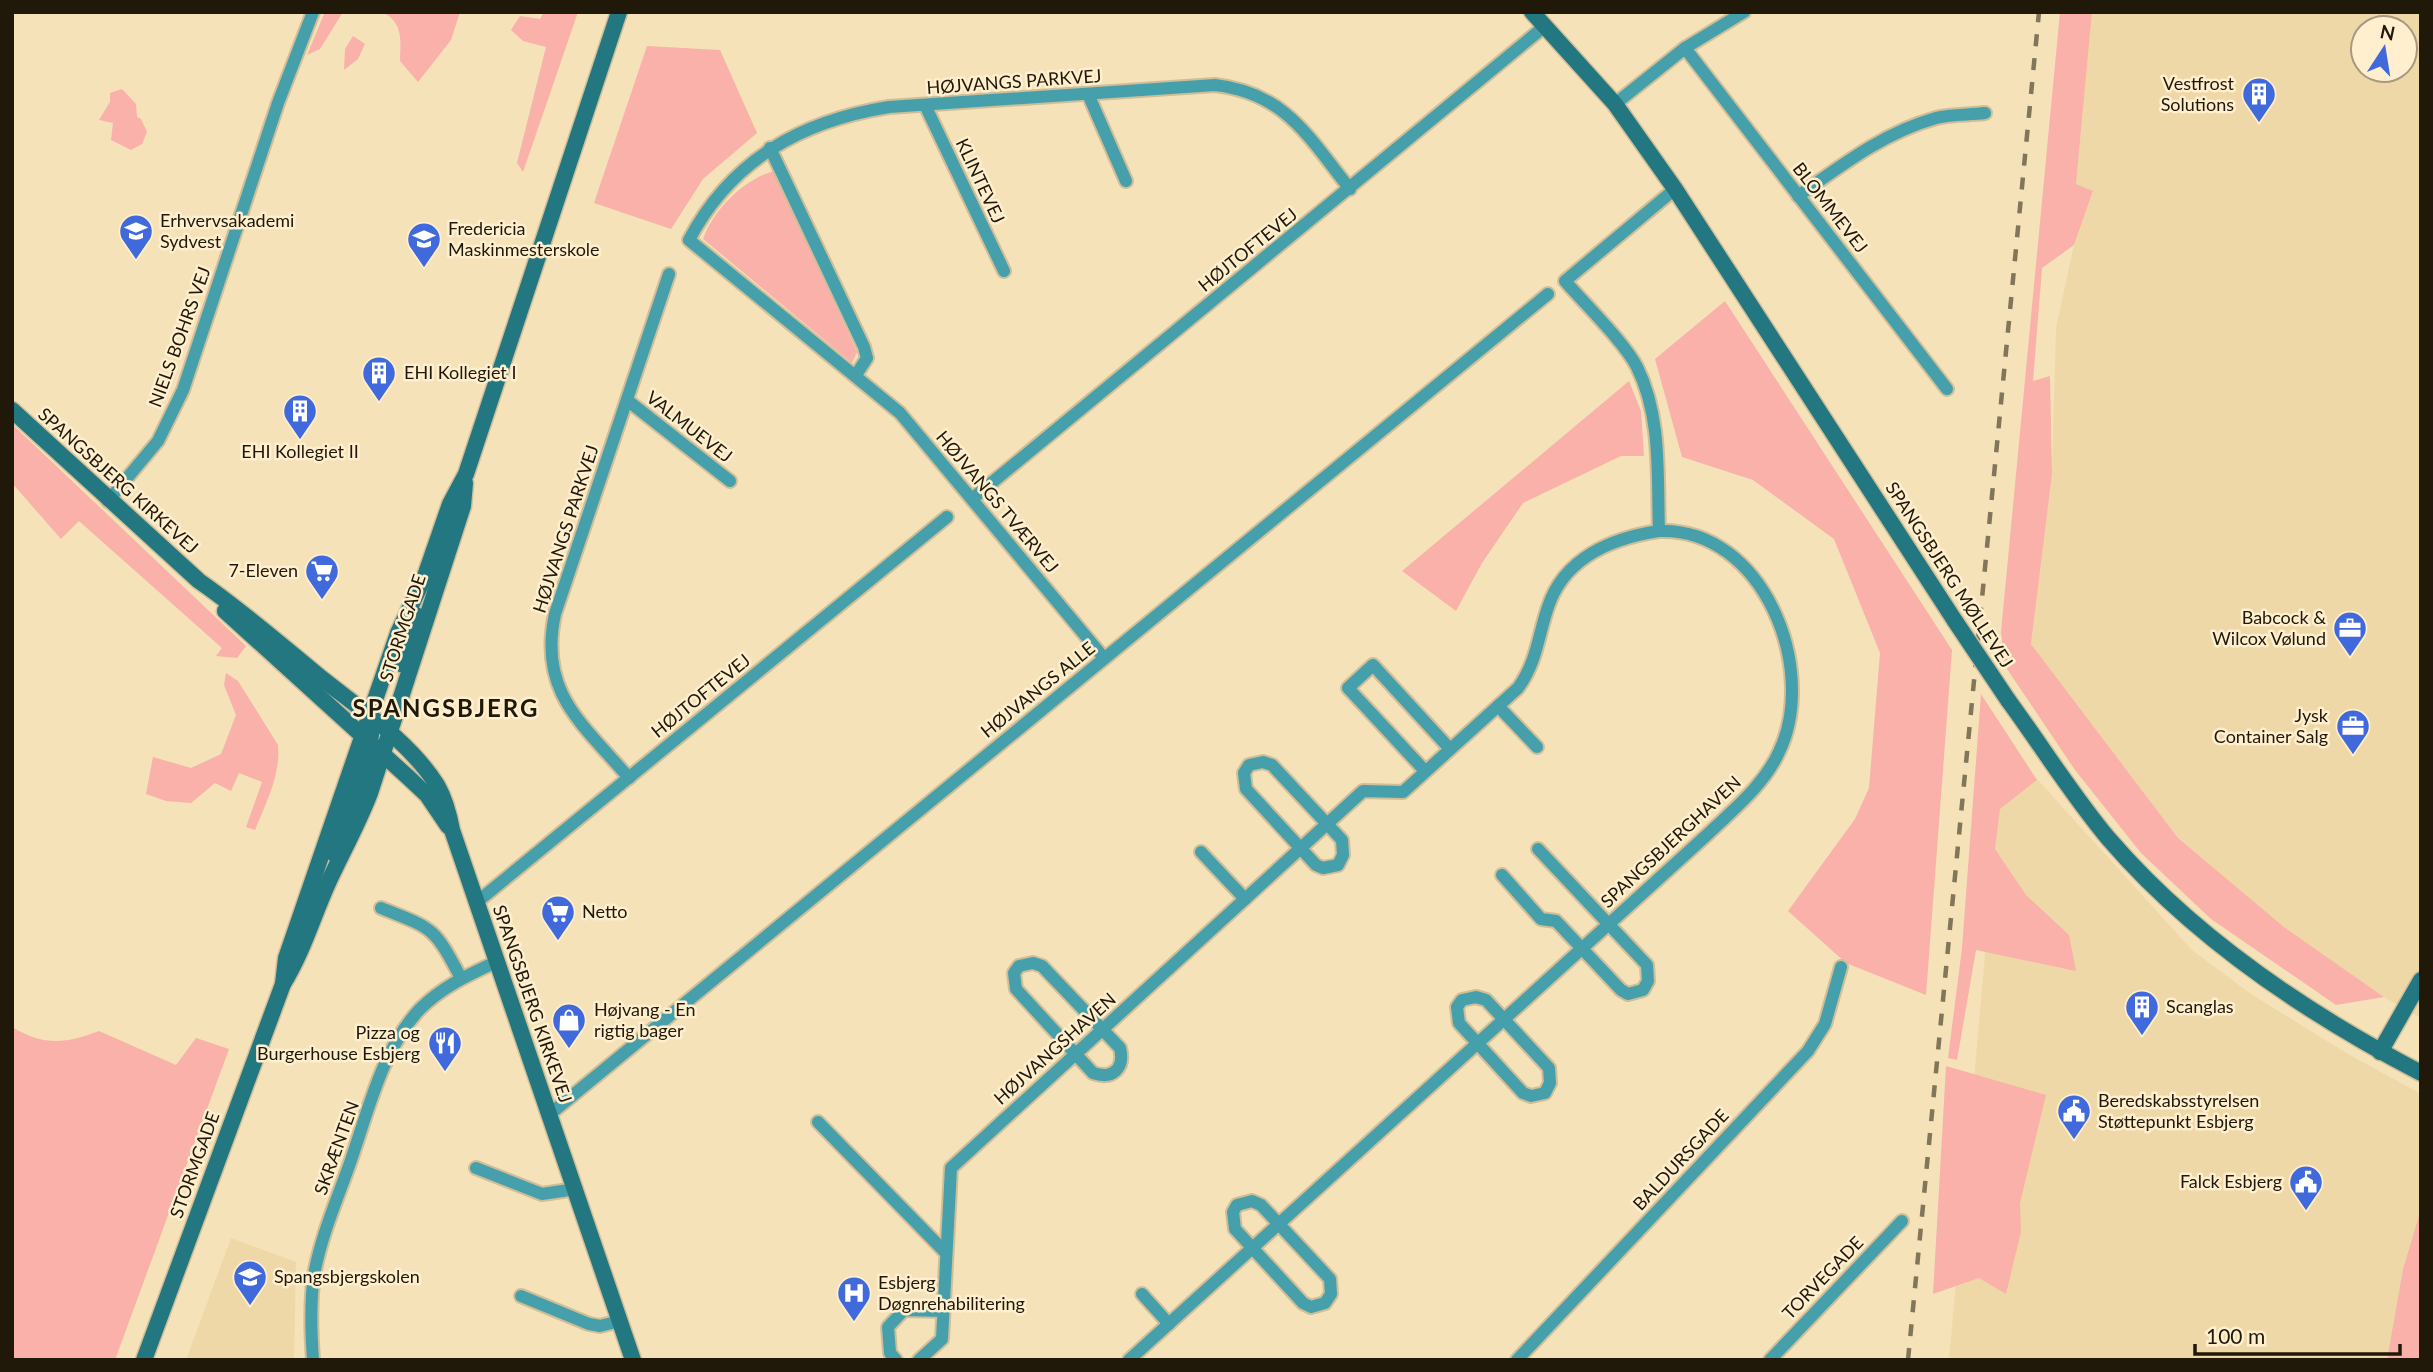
<svg xmlns="http://www.w3.org/2000/svg" width="2433" height="1372" font-family="Lato,sans-serif">
  <style>
    .built { fill: #efd8a7; fill-rule: evenodd }
    .green { fill: #f9b1a9 }
    .lines { fill: none; stroke-linecap: round; stroke-linejoin: round }
    .street-casing { stroke: #cfbe98; stroke-width: 16 }
    .secondary-casing { stroke: #cfbe98; stroke-width: 19 }
    .street { stroke: #46a0ab; stroke-width: 12 }
    .secondary { stroke: #237780; stroke-width: 16 }
    .rail { stroke: #82765a; stroke-width: 4.5; stroke-dasharray: 12 12; stroke-linecap: butt }
    .secondary-bridge-casing { stroke: #cfbe98; stroke-width: 19; stroke-linecap: butt }
    .secondary-bridge { stroke: #237780; stroke-width: 16 }
    .labels { text-anchor: middle; stroke-width: 5; stroke-linejoin: round; paint-order: stroke }
    .street-label { font-size: 18px; fill: #201909; stroke: #ffefce }
    .poi-label { font-size: 18px; fill: #201909; stroke: #ffefce; text-anchor: start }
    .district-label { font-size: 24px; font-weight: bold; letter-spacing: 2px; fill: #201909; stroke: #ffefce }
  </style>
  <rect width="100%" height="100%" fill="#f5e2b8"/>
  <!-- built -->
  <g class="built">
    <path d="M2092 12H2421V1018L2384 997 2284 927 2178 838 2031 644 2052 474 2056 328 2074 245 2093 192 2076 184ZM2363 28H2405V70H2363Z"/>
    <path d="M2037 779 2192 950 2251 994 2348 1054 2421 1094V1209L2403 1269 2387 1360H1949L1998 809Z"/>
    <path d="M231 1238 296 1262 294 1360H186Z"/>
  </g>
  <!-- green -->
  <g class="green">
    <path d="M325 12H343L320 49 307 55Z"/>
    <path d="M381 12H460L451 40 418 82 400 61C401 41 403 20 381 12Z"/>
    <path d="M544 12H578L523 172 517 163 546 47 523 41 511 30 520 16 540 19Z"/>
    <path d="M2060 12H2092L2076 184 2093 191 2074 245 2042 268 2033 381 2050 376 2052 474 2031 644 2178 838 2284 927 2384 997 2336 1005 2211 919 2141 853 2075 770 2005 666 2001 632Z"/>
    <path d="M353 36 365 44 358 59 344 70 345 49Z"/>
    <path d="M647 46 720 50 757 133 703 179 671 229 594 203Z"/>
    <path d="M122 89 136 104 137 117 141 119 147 132 142 144 131 150 111 140 113 123 99 120 110 102V93Z"/>
    <path d="M774 171 857 352 852 363 703 239C713 210 744 179 774 171Z"/>
    <path d="M1725 301 1952 650 1926 995 1846 963 1788 911 1855 819 1869 788 1880 653 1834 539 1753 480 1682 457 1655 359Z"/>
    <path d="M1629 381 1641 411 1644 456H1621L1523 503 1482 563 1456 611 1402 571Z"/>
    <path d="M12 424 246 646 237 658 216 656 222 648 79 521 61 539 12 483Z"/>
    <path d="M226 673 238 681 278 745C281 774 266 803 255 830L246 827 262 782 239 773 231 791 215 783 191 803 166 801 146 794 153 757 191 768 221 754 236 715 224 685Z"/>
    <path d="M1981 694 2037 780 2000 809 1995 849 2026 895 2069 935 2076 971 1976 950 1957 1060 1948 1058 1962 948Z"/>
    <path d="M12 1027C44 1046 65 1044 99 1031L176 1065 196 1038 229 1049 115 1360H12Z"/>
    <path d="M1946 1066 2046 1095 2020 1203 2021 1232 2006 1294 1979 1278 1933 1294Z"/>
    <path d="M2421 1209V1360H2387L2403 1269Z"/>
  </g>
  <g class="lines">
    <!-- street casing -->
    <g class="street-casing">
      <g id="street">
        <path d="M1685 48 1947 389"/>
        <path d="M1088 94 1126 181"/>
        <path d="M1615 104 1685 48 1744 12"/>
        <path d="M925 105 1004 271"/>
        <path d="M770 148 864 347 867 358 856 375"/>
        <path d="M1798 196C1842 165 1883 133 1936 118 1951 114 1969 115 1985 113"/>
        <path d="M627 400 730 481"/>
        <path d="M972 499 1545 26"/>
        <path d="M108 501 158 441 183 390 278 103 313 12"/>
        <path d="M1104 658 900 413 689 240C731 160 801 121 889 107L1215 85C1286 93 1309 138 1350 189"/>
        <path d="M1498 706 1537 747"/>
        <path d="M1263 762 1272 765 1342 840 1343 855 1338 865 1323 868 1316 865 1246 789 1244 773 1249 765Z"/>
        <path d="M1425 771 1348 688 1373 665 1450 749"/>
        <path d="M629 778C583 724 538 693 555 614L669 274"/>
        <path d="M1201 852 1245 899"/>
        <path d="M1502 875 1541 919 1556 921 1621 990 1628 994 1643 990 1648 981 1647 965 1538 849"/>
        <path d="M477 902 947 517"/>
        <path d="M381 908C434 929 434 927 461 978"/>
        <path d="M1033 963 1042 966 1120 1048C1125 1068 1113 1080 1093 1073L1016 989 1014 973 1019 966Z"/>
        <path d="M1476 997 1486 1000 1549 1068 1550 1083 1545 1093 1531 1096 1523 1093 1459 1023 1457 1007 1462 1000Z"/>
        <path d="M550 1114 1548 294"/>
        <path d="M818 1122 946 1253"/>
        <path d="M476 1168 542 1194 576 1189"/>
        <path d="M1252 1201 1261 1205 1330 1279 1331 1294 1325 1303 1311 1307 1303 1303 1235 1229 1233 1212 1237 1205Z"/>
        <path d="M1142 1294 1169 1324"/>
        <path d="M521 1296 589 1324 600 1326 620 1321"/>
        <path d="M313 1360C311 1332 310 1302 314 1275 321 1236 337 1200 350 1163 368 1112 382 1049 420 1009 442 987 468 975 496 962"/>
        <path d="M896 1360 890 1353 888 1327 904 1310 943 1311"/>
        <path d="M919 1360 942 1339 951 1168 1363 791 1403 792 1518 688C1537 662 1538 636 1548 607 1564 558 1612 538 1659 531 1657 477 1662 417 1637 367 1625 343 1584 303 1565 281L1675 189"/>
        <path d="M1129 1360 1709 833C1734 809 1764 785 1779 752 1819 669 1763 527 1659 531"/>
        <path d="M1517 1360 1808 1051 1825 1024 1841 967"/>
        <path d="M1770 1360 1902 1221"/>
      </g>
    </g>
    <!-- secondary casing -->
    <g class="secondary-casing">
      <g id="secondary">
        <path d="M1532 12 1615 104 1675 189 1955 621"/>
        <path d="M12 410 199 581C241 610 280 644 320 677 360 709 409 741 437 785 445 799 449 814 452 830L633 1360"/>
        <path d="M225 611 409 778 427 795 448 826"/>
        <path d="M401 664 416 615"/>
        <path d="M2008 700C2041 745 2072 795 2108 838 2193 937 2306 1013 2421 1073"/>
        <path d="M334 854 367 756 371 735"/>
        <path d="M283 984 286 958 398 633 425 576 450 504 466 474 619 12"/>
        <path d="M2380 1052 2421 980"/>
        <path d="M144 1360 283 984C303 952 313 916 329 881 343 851 358 824 370 793L463 506 465 483"/>
      </g>
    </g>
    <!-- street -->
    <use href="#street" class="street"/>
    <!-- secondary -->
    <use href="#secondary" class="secondary"/>
    <!-- rail -->
    <path class="rail" d="M1908 1360 2039 12"/>
    <!-- secondary-bridge casing -->
    <g class="secondary-bridge-casing">
      <path id="secondary-bridge" d="M1955 621 2008 700"/>
    </g>
    <!-- secondary-bridge -->
    <use href="#secondary-bridge" class="secondary-bridge"/>
  </g>
  <!-- icons -->
  <defs>
    <g id="building-pin" transform="scale(1.75)"><path d="M0 17L-7.5 6A9.5 9.5 0 1 1 7.5 6Z" fill="#406adb" stroke="#ffefce"/><path d="M-4-6H4V6H1V3H-1V6H-4ZM-2.5-4.3h1.7v1.8h-1.7ZM.8-4.3h1.7v1.8H.8ZM-2.5-1h1.7V.8h-1.7ZM.8-1h1.7V.8H.8Z" fill="#fff"/></g>
    <g id="university-pin" transform="scale(1.75)"><path d="M0 17L-7.5 6A9.5 9.5 0 1 1 7.5 6Z" fill="#406adb" stroke="#ffefce"/><path d="M0-5L7-2L0 1L-7-2ZM-4 1L0 2.5L4 1V4Q0 6-4 4Z" fill="#fff"/></g>
    <g id="supermarket-pin" transform="scale(1.75)"><path d="M0 17L-7.5 6A9.5 9.5 0 1 1 7.5 6Z" fill="#406adb" stroke="#ffefce"/><path d="M-6-5.5h2.5l.6 2H6L4.5 2H-2.5L-4.4-4H-6ZM-1.5 3.2a1.3 1.3 0 1 0 .1 0ZM3 3.2a1.3 1.3 0 1 0 .1 0Z" fill="#fff"/></g>
    <g id="office-pin" transform="scale(1.75)"><path d="M0 17L-7.5 6A9.5 9.5 0 1 1 7.5 6Z" fill="#406adb" stroke="#ffefce"/><path d="M-6-3h4V-5.5h4V-3h4V5H-6ZM-1-4.5V-3h2v-1.5ZM-6 0V1H6V0Z" fill="#fff"/></g>
    <g id="shop-pin" transform="scale(1.75)"><path d="M0 17L-7.5 6A9.5 9.5 0 1 1 7.5 6Z" fill="#406adb" stroke="#ffefce"/><path d="M-5-2.5h2.3a2.7 3.5 0 0 1 5.4 0H5L5.5 6h-11ZM-1.5-2.5h3a1.5 2.3 0 0 0-3 0Z" fill="#fff"/></g>
    <g id="restaurant-pin" transform="scale(1.75)"><path d="M0 17L-7.5 6A9.5 9.5 0 1 1 7.5 6Z" fill="#406adb" stroke="#ffefce"/><path d="M-5-6h1v4h1v-4h1v4h1v-4h1v5L-1.5 .5V6h-2V.5L-5-1ZM5-6V6H3V1.5H1.5Q1.5-4 5-6Z" fill="#fff"/></g>
    <g id="civic-pin" transform="scale(1.75)"><path d="M0 17L-7.5 6A9.5 9.5 0 1 1 7.5 6Z" fill="#406adb" stroke="#ffefce"/><path d="M-.6-6.5H3V-4.5H.6V-3L4-1V1h2V6H-6V1h2V-1L-.6-3ZM-1.2 2.5V6h2.4V2.5Z" fill="#fff"/></g>
    <g id="school-pin" transform="scale(1.75)"><path d="M0 17L-7.5 6A9.5 9.5 0 1 1 7.5 6Z" fill="#406adb" stroke="#ffefce"/><path d="M0-5L7-2L0 1L-7-2ZM-4 1L0 2.5L4 1V4Q0 6-4 4Z" fill="#fff"/></g>
    <g id="hospital-pin" transform="scale(1.75)"><path d="M0 17L-7.5 6A9.5 9.5 0 1 1 7.5 6Z" fill="#406adb" stroke="#ffefce"/><path d="M-5-5h3v3.5h4V-5h3V5h-3V1.5h-4V5h-3Z" fill="#fff"/></g>
  </defs>
  <g fill-rule="evenodd">
    <use href="#building-pin" x="2259" y="94"/>
    <use href="#university-pin" x="136" y="231"/>
    <use href="#university-pin" x="424" y="239"/>
    <use href="#building-pin" x="379" y="373"/>
    <use href="#building-pin" x="300" y="411"/>
    <use href="#supermarket-pin" x="322" y="571"/>
    <use href="#office-pin" x="2350" y="628"/>
    <use href="#office-pin" x="2353" y="726"/>
    <use href="#supermarket-pin" x="558" y="912"/>
    <use href="#building-pin" x="2142" y="1007"/>
    <use href="#shop-pin" x="569" y="1020"/>
    <use href="#restaurant-pin" x="445" y="1043"/>
    <use href="#civic-pin" x="2074" y="1111"/>
    <use href="#civic-pin" x="2306" y="1182"/>
    <use href="#school-pin" x="250" y="1277"/>
    <use href="#hospital-pin" x="854" y="1293"/>
  </g>
  <g class="labels">
    <!-- street labels -->
    <g class="street-label">
      <text transform="translate(1014 82) rotate(-4)" y="6">HØJVANGS PARKVEJ</text>
      <text transform="translate(980 181) rotate(65)" y="6">KLINTEVEJ</text>
      <text transform="translate(1830 208) rotate(52)" y="6">BLOMMEVEJ</text>
      <text transform="translate(1248 250) rotate(-39)" y="6">HØJTOFTEVEJ</text>
      <text transform="translate(180 337) rotate(-70)" y="6">NIELS BOHRS VEJ</text>
      <text transform="translate(689 427) rotate(38)" y="6">VALMUEVEJ</text>
      <text transform="translate(118 481) rotate(42)" y="6">SPANGSBJERG KIRKEVEJ</text>
      <text transform="translate(997 502) rotate(50)" y="6">HØJVANGS TVÆRVEJ</text>
      <text transform="translate(566 529) rotate(-72)" y="6">HØJVANGS PARKVEJ</text>
      <text transform="translate(1949 575) rotate(57)" y="6">SPANGSBJERG MØLLEVEJ</text>
      <text transform="translate(403 628) rotate(-72)" y="6">STORMGADE</text>
      <text transform="translate(1038 690) rotate(-39)" y="6">HØJVANGS ALLE</text>
      <text transform="translate(701 696) rotate(-39)" y="6">HØJTOFTEVEJ</text>
      <text transform="translate(1671 842) rotate(-43)" y="6">SPANGSBJERGHAVEN</text>
      <text transform="translate(532 1004) rotate(71)" y="6">SPANGSBJERG KIRKEVEJ</text>
      <text transform="translate(1055 1049) rotate(-42)" y="6">HØJVANGSHAVEN</text>
      <text transform="translate(337 1148) rotate(-70)" y="6">SKRÆNTEN</text>
      <text transform="translate(1681 1160) rotate(-47)" y="6">BALDURSGADE</text>
      <text transform="translate(195 1165) rotate(-70)" y="6">STORMGADE</text>
      <text transform="translate(1823 1278) rotate(-46)" y="6">TORVEGADE</text>
    </g>
    <!-- poi labels -->
    <g class="poi-label">
      <text x="2234" y="90" text-anchor="end">Vestfrost<tspan x="2234" dy="21">Solutions</tspan></text>
      <text x="160" y="227">Erhvervsakademi<tspan x="160" dy="21">Sydvest</tspan></text>
      <text x="448" y="235">Fredericia<tspan x="448" dy="21">Maskinmesterskole</tspan></text>
      <text x="404" y="379">EHI Kollegiet I</text>
      <text x="300" y="458" text-anchor="middle">EHI Kollegiet II</text>
      <text x="298" y="577" text-anchor="end">7-Eleven</text>
      <text x="2326" y="624" text-anchor="end">Babcock &amp;<tspan x="2326" dy="21">Wilcox Vølund</tspan></text>
      <text x="2328" y="722" text-anchor="end">Jysk<tspan x="2328" dy="21">Container Salg</tspan></text>
      <text x="582" y="918">Netto</text>
      <text x="2166" y="1013">Scanglas</text>
      <text x="594" y="1016">Højvang - En<tspan x="594" dy="21">rigtig bager</tspan></text>
      <text x="420" y="1039" text-anchor="end">Pizza og<tspan x="420" dy="21">Burgerhouse Esbjerg</tspan></text>
      <text x="2098" y="1107">Beredskabsstyrelsen<tspan x="2098" dy="21">Støttepunkt Esbjerg</tspan></text>
      <text x="2282" y="1188" text-anchor="end">Falck Esbjerg</text>
      <text x="274" y="1283">Spangsbjergskolen</text>
      <text x="878" y="1289">Esbjerg<tspan x="878" dy="21">Døgnrehabilitering</tspan></text>
    </g>
    <!-- district labels -->
    <g class="district-label">
      <text x="446" y="717">SPANGSBJERG</text>
    </g>
  </g>
  <!-- border -->
  <rect width="2433" height="1372" fill="none" stroke="#201909" stroke-width="28"/>
  <!-- north arrow -->
  <g transform="translate(2384 49) rotate(12)"><circle r="33" fill="#ffefce" stroke="#a6997f" stroke-width="2"/>
  <path d="M0-5L12 26L0 18L-12 26Z" fill="#406adb"/>
  <text y="-10" font-size="19" font-weight="bold" text-anchor="middle" fill="#201909">N</text>
  </g>
  <!-- scale -->
  <path d="M2195 1344v10h205v-10" fill="none" stroke="#201909" stroke-width="3.5"/>
  <text x="2206" y="1344" font-size="21" fill="#201909" stroke="#ffefce" stroke-width="5" paint-order="stroke">100 m</text>
</svg>
